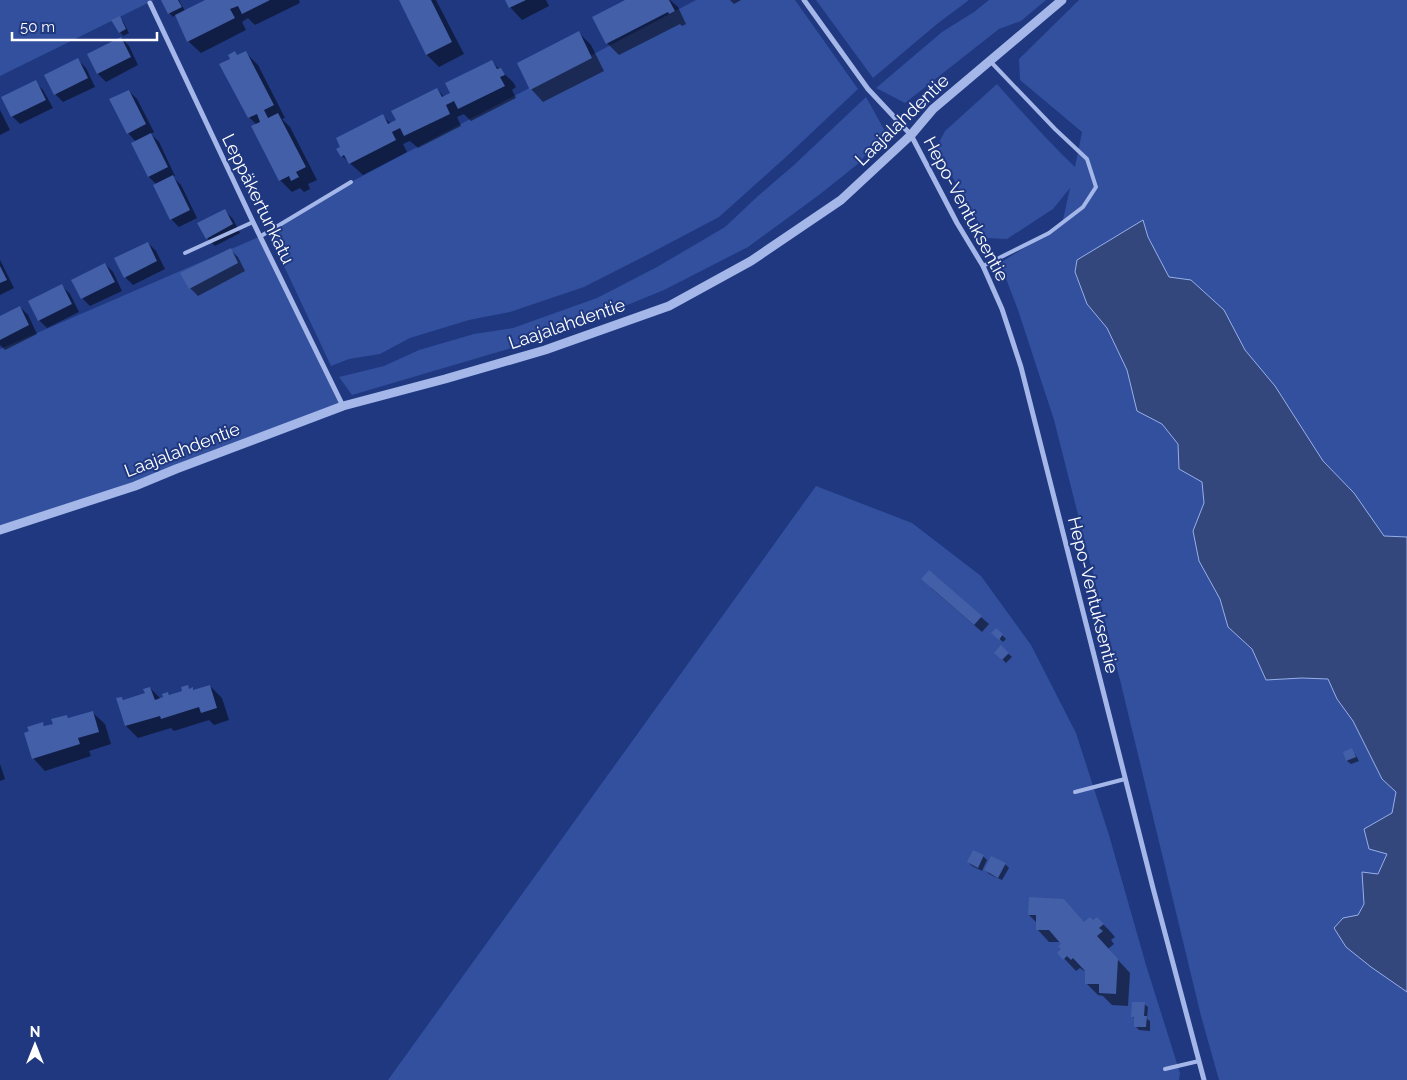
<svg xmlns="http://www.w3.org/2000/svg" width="1407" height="1080" font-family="Raleway,sans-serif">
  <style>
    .green { fill: #32509e }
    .water { fill: #34477c; stroke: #97afea }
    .shadow { fill: #0007 }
    .building { fill: #435fa8 }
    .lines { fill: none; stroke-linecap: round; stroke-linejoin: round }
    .service { stroke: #a4b7e8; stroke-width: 4 }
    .minor { stroke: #a4b7e8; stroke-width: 5 }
    .tertiary { stroke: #a4b7e8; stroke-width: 9 }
    .labels { text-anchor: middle; stroke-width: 4; stroke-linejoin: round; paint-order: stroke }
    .street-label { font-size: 18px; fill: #fff; stroke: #1f3880 }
  </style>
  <rect width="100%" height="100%" fill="#1f3880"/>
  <!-- green -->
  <g class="green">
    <path d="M0 0H154L0 76Z"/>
    <path d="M696 0H795L858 89 787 156 719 217 647 255 584 287 510 312 469 320 410 338 380 354 349 359 331 366 268 232 351 182Z"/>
    <path d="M816 0H969L937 24 873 78Z"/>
    <path d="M989 0H1046L1021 21 999 29 905 103 876 88 942 32 974 12Z"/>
    <path d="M1079 0H1407V1080H1219L1201 1016 1121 684 1054 420 1018 310 1000 263 1062 224 1070 188 1053 209 1007 239 987 238 957 186 937 146 945 131 997 84C1022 112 1048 141 1075 167L1082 132 1020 80 1019 59Z"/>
    <path d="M866 97 885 131 859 163 819 195 748 247 664 290 549 337 352 395 339 377 384 366 419 350 474 334 513 328 597 298 657 267 725 227 759 195 794 165Z"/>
    <path d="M261 236 343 406 0 530V349Z"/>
    <path d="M816 486 912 523 981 576 1031 645 1076 733 1109 835 1146 965 1180 1073 1179 1080H388Z"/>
  </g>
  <!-- water -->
  <path class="water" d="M1143 220 1148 237 1169 277 1191 280 1224 310 1245 350 1275 386 1323 461 1354 493 1384 536 1407 537V992L1371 967 1346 947 1334 928 1343 918 1358 915 1364 904 1362 872 1378 874 1387 854 1369 849 1364 829 1392 813 1396 792 1382 779 1353 721 1337 699 1328 679 1302 678 1266 680 1252 649 1228 627 1220 599 1199 561 1193 531 1204 503 1202 482 1179 469 1178 444 1162 424 1137 411 1127 370 1107 328 1087 304 1075 272 1077 260Z"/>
  <!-- shadow -->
  <g class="shadow">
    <path d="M162 0H179L185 11 208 0H299L300 3 255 25 248 18 242 22 246 30 201 53 188 41 176 15 173 17 169 13Z"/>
    <path d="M400 0H436L464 54 439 67 427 55Z"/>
    <path d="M506 0H546L549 6 522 20 510 7Z"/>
    <path d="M628 0H670L678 7 686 24 682 26 680 24 619 55 607 43Z"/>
    <path d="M730 0H741L734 4Z"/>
    <path d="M119 18 123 21 129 33 123 36 120 32Z"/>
    <path d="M579 33 591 45 604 71 543 102 531 89Z"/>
    <path d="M121 38 129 46 138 65 106 82 98 74 89 55Z"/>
    <path d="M235 52 238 56 245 52 258 65 285 118 282 119 290 127 317 180 308 184 310 189 304 192 300 188 292 192 280 180 257 125 249 117 231 59Z"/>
    <path d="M78 60 86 68 95 87 63 102 55 94 45 76Z"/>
    <path d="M492 62 513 82 516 87 512 90 516 98 471 121 464 114 457 117 461 126 418 148 410 141 403 144 407 152 363 175 342 156 383 116 391 124 397 120 437 89 444 97 451 93Z"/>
    <path d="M35 82 43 90 53 108 20 124 12 116 3 98Z"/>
    <path d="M129 91 137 99 154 132 151 134 159 142 175 176 173 177 181 185 197 218 179 227 171 219 157 185 149 177 133 143 136 142 128 133Z"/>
    <path d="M0 110 10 130 0 135Z"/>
    <path d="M225 211 233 219 240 233 215 246 207 238Z"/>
    <path d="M148 243 156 251 165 269 133 285 125 277Z"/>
    <path d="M230 249 238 257 245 271 198 296 190 288Z"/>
    <path d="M0 260 14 288 0 295Z"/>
    <path d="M105 264 113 272 122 291 90 306 82 298Z"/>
    <path d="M62 286 70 294 79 312 47 328 39 320Z"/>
    <path d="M20 307 28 315 37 334 5 350 0 345V317Z"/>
    <path d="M930 587 981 617 989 624 982 632Z"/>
    <path d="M996 629 1006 639 1003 642 993 633Z"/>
    <path d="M1001 647 1012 657 1006 663 996 653Z"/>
    <path d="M187 686 190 690 193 689 194 691 210 686 222 698 229 720 214 725 209 720 174 731 171 728 138 738 126 726 117 699 122 698 125 701 146 694 150 688 161 699 168 693 171 696 184 692Z"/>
    <path d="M92 712 105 724 111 744 89 751 91 756 45 771 33 758 42 723 46 727 54 724 67 716 70 719Z"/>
    <path d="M1351 750 1355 754 1359 761 1351 764 1347 761 1344 753Z"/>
    <path d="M0 764 5 779 0 781Z"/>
    <path d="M983 856 987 860 982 871 972 866 968 862Z"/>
    <path d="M992 857 1005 864 1009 868 1002 880 989 874 985 870Z"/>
    <path d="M1030 899 1085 923 1093 922 1097 918 1109 930 1115 937 1111 940 1114 944 1108 949 1130 973 1128 1006 1112 1005 1103 996 1098 995 1086 983 1087 968 1084 971 1080 968 1076 971 1059 953 1063 950V944L1061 942H1049L1037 929V923L1029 915Z"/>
    <path d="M1144 1004 1148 1007 1147 1019 1150 1021V1031L1139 1030 1135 1026V1019L1132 1016Z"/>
  </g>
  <!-- building -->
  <g class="building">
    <path d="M161 0H178L182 7 168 14Z"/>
    <path d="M205 0H270L242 14 238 6 230 9 235 18 187 42 175 15Z"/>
    <path d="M399 0H431L452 42 426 55Z"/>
    <path d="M505 0H526L509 8Z"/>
    <path d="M625 0H669L675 11 669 14 668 12 606 44 592 17Z"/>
    <path d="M120 16 126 29 119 33 111 20Z"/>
    <path d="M579 31 592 58 530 90 517 63Z"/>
    <path d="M121 37 131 57 97 74 87 54Z"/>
    <path d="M235 51 237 55 246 51 274 105 264 110 268 118 278 113 306 167 296 172 299 177 291 181 289 176 279 181 251 126 260 122 257 114 248 118 219 64 230 59 228 55Z"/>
    <path d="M78 58 88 78 54 95 44 75Z"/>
    <path d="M492 60 497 69 501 68 505 75 500 77 505 86 458 109 454 101 446 105 450 114 404 136 400 128 392 132 396 140 349 164 344 155 341 157 336 149 340 147 336 138 383 114 388 124 396 120 391 111 437 88 442 97 450 93 445 83Z"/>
    <path d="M36 80 46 100 11 117 1 97Z"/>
    <path d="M129 90 146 124 127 134 109 99Z"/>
    <path d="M151 133 168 167 148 177 131 143Z"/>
    <path d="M173 175 190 210 170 220 153 185Z"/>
    <path d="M225 209 233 224 206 239 197 223Z"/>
    <path d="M148 242 157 261 124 278 114 258Z"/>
    <path d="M231 248 238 263 189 289 180 273Z"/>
    <path d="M105 263 115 282 81 299 71 280Z"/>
    <path d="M0 266 7 280 0 283Z"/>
    <path d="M62 284 72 304 38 321 28 301Z"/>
    <path d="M20 306 29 325 0 340V316Z"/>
    <path d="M929 570 982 616 974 625 921 579Z"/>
    <path d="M996 628 1003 634 999 640 991 633Z"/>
    <path d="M1001 645 1009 653 1002 660 994 653Z"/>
    <path d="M188 685 189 689 193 687V690L210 685 217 708 201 713 199 707 161 719 160 716 125 726 116 698 122 697 123 700 145 693 143 689 150 687 155 700 163 697 162 694 168 692 169 695 182 691 181 687Z"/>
    <path d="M93 711 99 732 78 738 80 744 32 759 24 733 29 731 27 727 43 722 44 726 53 724 51 719 67 715 68 718Z"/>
    <path d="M1352 748 1356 757 1346 761 1343 752Z"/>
    <path d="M973 850 984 855 978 868 967 862Z"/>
    <path d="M991 856 1006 863 998 878 984 870Z"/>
    <path d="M1029 897 1064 899 1084 922 1090 917 1093 920 1097 917 1104 924 1099 928 1103 931 1097 936 1118 959 1116 994 1099 993V984H1085V971L1073 958 1071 960 1067 956 1063 960 1057 953 1061 949 1058 946 1061 944 1049 930H1036V915H1028Z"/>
    <path d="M1132 1002H1145L1144 1016H1147L1146 1027H1134V1017H1131Z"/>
  </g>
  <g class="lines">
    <!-- service -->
    <g class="service">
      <path d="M261 236 351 182"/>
      <path d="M185 253 253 222"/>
      <path d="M983 266 1049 233 1083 207 1096 187 1087 159 1055 129 990 61"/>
      <path d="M1075 792 1125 779"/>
      <path d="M1165 1069 1199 1061"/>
    </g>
    <!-- minor -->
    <g class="minor">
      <path d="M804 0 868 89 911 135 957 223 983 266 1002 309 1021 367 1153 888 1204 1080"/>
      <path d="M150 3 253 222 343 406"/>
    </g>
    <!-- tertiary -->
    <path class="tertiary" d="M0 530 135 486 176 469 343 406 445 379 545 350 669 306 751 261 841 200 911 135 933 109 1062 0"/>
  </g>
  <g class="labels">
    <!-- street labels -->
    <g class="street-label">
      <text transform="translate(902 120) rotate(-44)" y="6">Laajalahdentie</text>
      <text transform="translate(258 199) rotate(64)" y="6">Leppäkertunkatu</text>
      <text transform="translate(966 209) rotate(62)" y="6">Hepo-Ventuksentie</text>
      <text transform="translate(567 324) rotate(-19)" y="6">Laajalahdentie</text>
      <text transform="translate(182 450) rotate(-21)" y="6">Laajalahdentie</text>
      <text transform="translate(1093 595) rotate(76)" y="6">Hepo-Ventuksentie</text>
    </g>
  </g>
  <!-- north arrow -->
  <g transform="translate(35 1045)" stroke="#1f3880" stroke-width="4" paint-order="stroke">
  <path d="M0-4L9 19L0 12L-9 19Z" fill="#ffffff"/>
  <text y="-8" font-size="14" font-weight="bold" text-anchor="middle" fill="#ffffff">N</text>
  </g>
  <!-- scale -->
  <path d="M12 32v8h145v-8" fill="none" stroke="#ffffff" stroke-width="2.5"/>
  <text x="20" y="32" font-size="15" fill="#ffffff" stroke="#1f3880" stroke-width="4" paint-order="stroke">50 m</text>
</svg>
